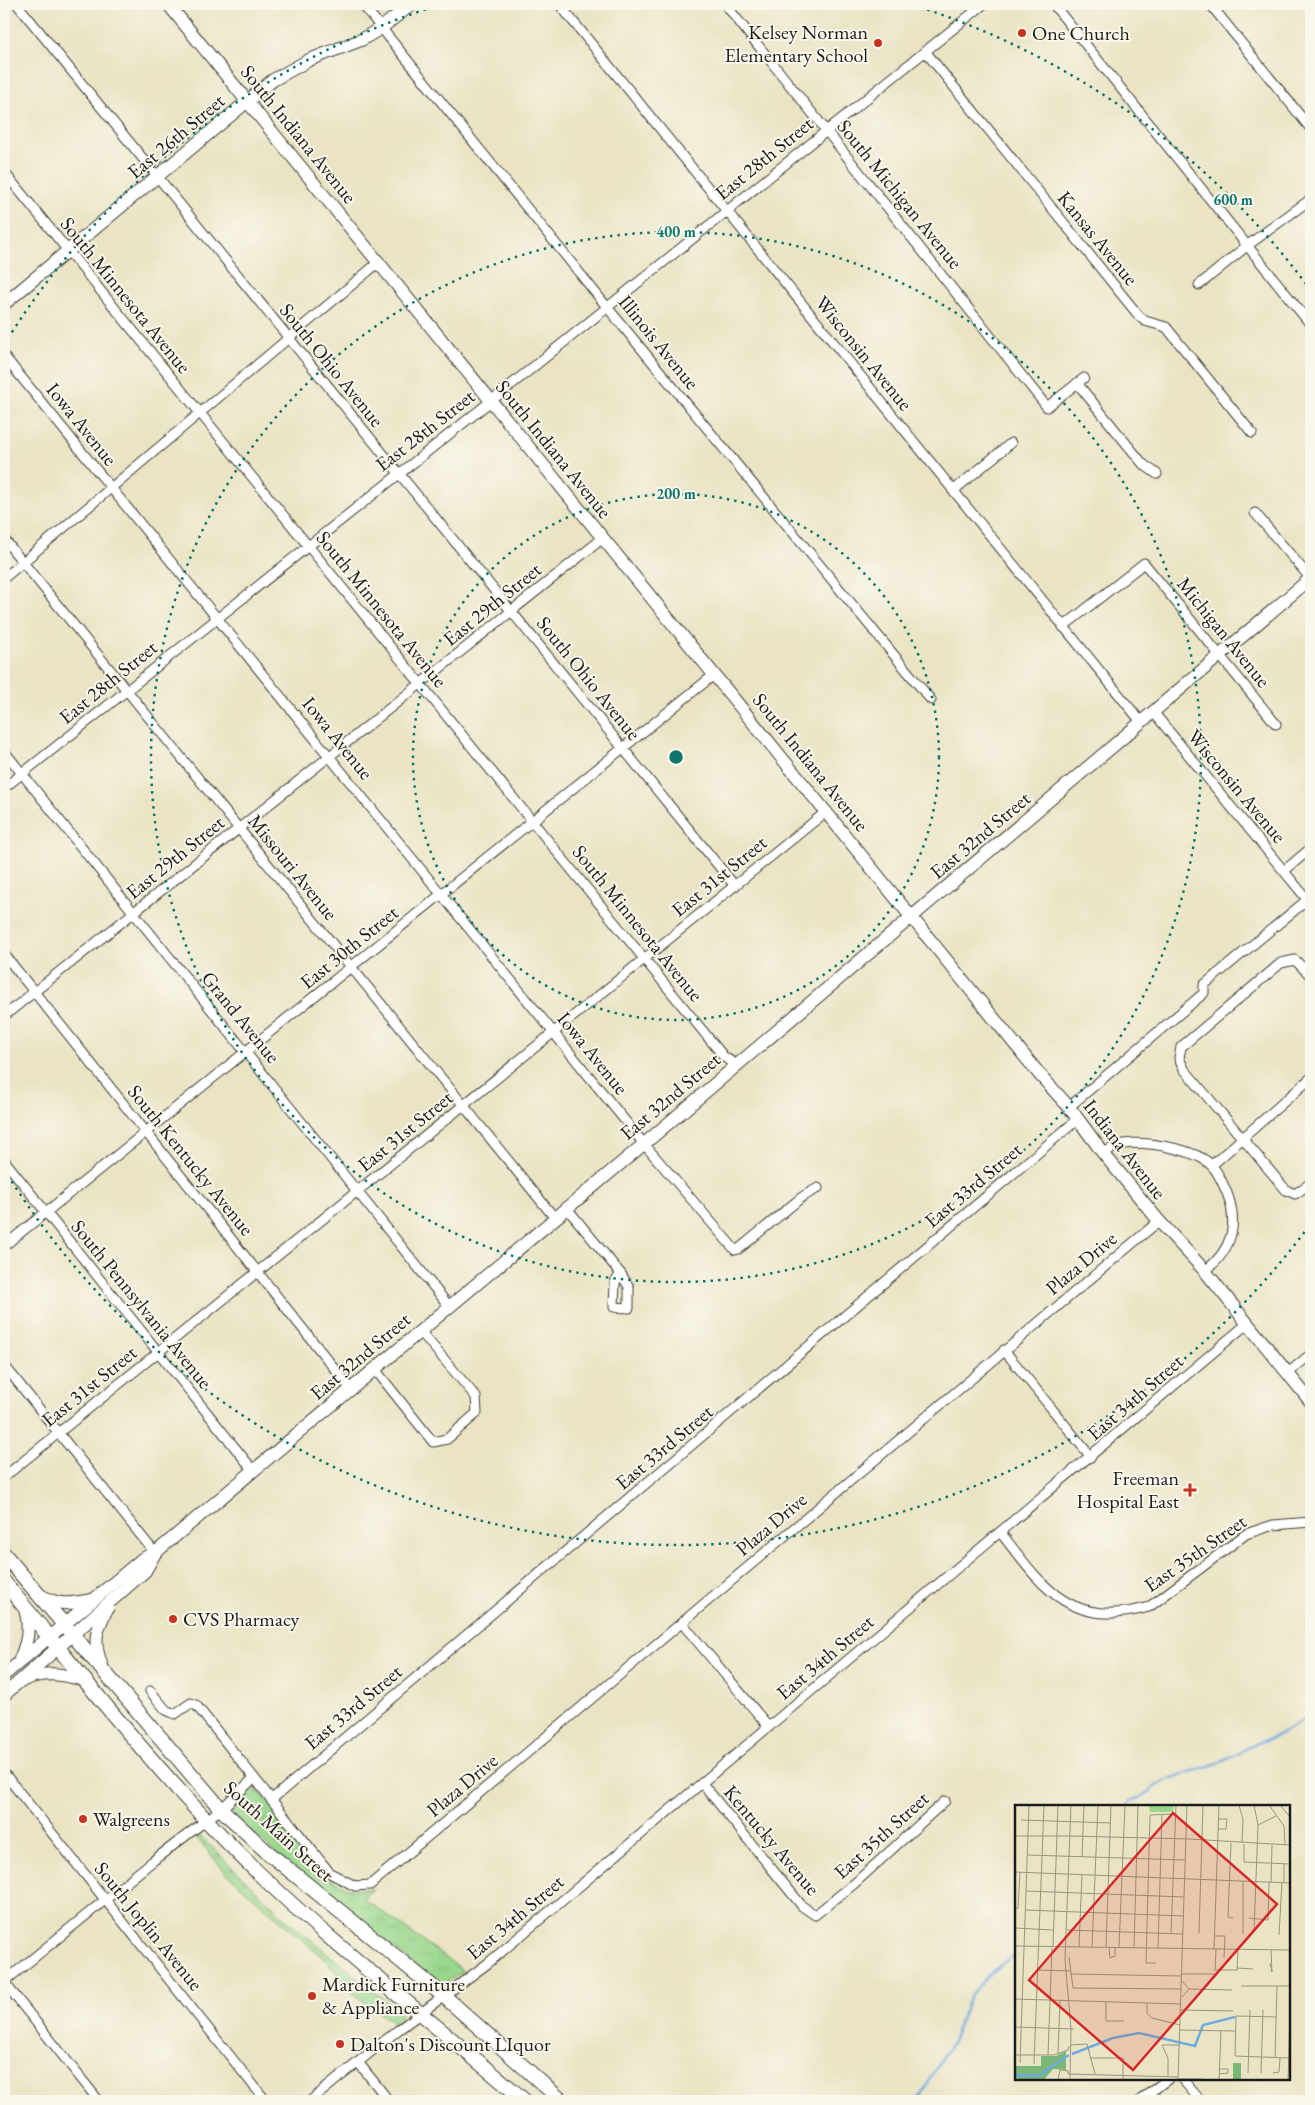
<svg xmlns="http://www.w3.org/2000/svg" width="1315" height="2105" font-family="'EB Garamond',serif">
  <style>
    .grass { fill: url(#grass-tufts); stroke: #5a7a54 }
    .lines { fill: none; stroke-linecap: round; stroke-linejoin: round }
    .stream { stroke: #6fabe0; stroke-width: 2.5 }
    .street-casing { stroke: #3b3a35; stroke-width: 11 }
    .secondary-casing { stroke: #3b3a35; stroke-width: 14 }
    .primary-casing { stroke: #3b3a35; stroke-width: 16 }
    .street { stroke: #fff; stroke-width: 9 }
    .secondary { stroke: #fff; stroke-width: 12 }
    .primary { stroke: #fff; stroke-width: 14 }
    .ring { fill: none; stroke: #0f766e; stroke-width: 2.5; stroke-dasharray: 2.5 5 }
    .poi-dot { fill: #c8321e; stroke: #fbf7ec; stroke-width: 2 }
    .labels { text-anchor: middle; stroke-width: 4; stroke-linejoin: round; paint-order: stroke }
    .poi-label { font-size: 20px; fill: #1c1c1c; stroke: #fbf7ec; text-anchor: start }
    .street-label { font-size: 20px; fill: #1c1c1c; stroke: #fbf7ec }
    .inset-river { fill: none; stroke: #6fabe0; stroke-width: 2.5 }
    .inset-road { fill: none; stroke: #989481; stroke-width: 1 }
    .view { fill: #d62828; fill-opacity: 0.15; stroke: #d62828; stroke-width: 2.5 }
    .inset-edge { fill: none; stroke: #1c1c1c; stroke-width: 2.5 }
    .centre { fill: #0f766e; stroke: #fbf7ec; stroke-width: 2.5 }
    .ring-label { font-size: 15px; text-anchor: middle; font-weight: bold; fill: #0f766e; stroke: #fbf7ec; stroke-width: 4; stroke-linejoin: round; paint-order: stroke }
  </style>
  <defs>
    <pattern id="grass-tufts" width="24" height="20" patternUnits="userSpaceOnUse" patternTransform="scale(1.25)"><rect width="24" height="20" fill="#99d78c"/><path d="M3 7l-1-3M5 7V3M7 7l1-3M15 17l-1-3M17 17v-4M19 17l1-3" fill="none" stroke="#83b878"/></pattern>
  </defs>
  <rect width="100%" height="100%" fill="#fbf7ec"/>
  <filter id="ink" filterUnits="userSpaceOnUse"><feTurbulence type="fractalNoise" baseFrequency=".02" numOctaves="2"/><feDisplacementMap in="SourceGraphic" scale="10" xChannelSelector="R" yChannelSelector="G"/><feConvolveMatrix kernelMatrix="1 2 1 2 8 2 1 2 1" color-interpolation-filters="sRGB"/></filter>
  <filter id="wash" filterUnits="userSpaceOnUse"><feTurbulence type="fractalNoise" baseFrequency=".0096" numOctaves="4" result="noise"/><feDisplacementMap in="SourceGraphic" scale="20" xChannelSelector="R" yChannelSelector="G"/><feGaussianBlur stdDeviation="1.12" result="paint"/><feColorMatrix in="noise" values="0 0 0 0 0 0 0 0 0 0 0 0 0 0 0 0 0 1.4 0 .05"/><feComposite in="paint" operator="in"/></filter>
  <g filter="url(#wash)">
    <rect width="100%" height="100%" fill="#eae4c4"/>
    <!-- grass -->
    <g class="grass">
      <path d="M255 1790 261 1793 330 1878 349 1889H373L363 1898 464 1971 441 1986 280 1858 232 1813C232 1802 244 1791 255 1790Z"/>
      <path d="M199 1835 288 1921 401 2013 398 2026 355 1995 328 1962 227 1874 195 1836Z"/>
    </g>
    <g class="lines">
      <!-- stream -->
      <g class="stream">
        <path d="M1128 1806 1130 1801 1141 1797 1163 1781 1221 1762 1238 1754 1247 1747 1279 1735 1311 1716"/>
        <path d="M917 2101 952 2042 970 1996 991 1972 1016 1954"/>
      </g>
    </g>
  </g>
  <g filter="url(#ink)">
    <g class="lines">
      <!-- street casing -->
      <g class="street-casing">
        <g id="street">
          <path d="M17 4 735 886"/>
          <path d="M362 4 607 307 931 700"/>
          <path d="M559 4 1142 723"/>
          <path d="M725 4 1047 407 1084 378"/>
          <path d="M1053 4 1311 325"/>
          <path d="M1210 4 1311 129"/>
          <path d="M925 51 1139 316 1145 321 1166 327 1252 433"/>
          <path d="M4 172 724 1057 737 1065"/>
          <path d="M1199 285 1248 245 1311 199"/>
          <path d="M4 356 644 1144 735 1250 739 1249 802 1197 818 1188"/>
          <path d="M1077 383 1143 464 1157 474"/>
          <path d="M953 491 1011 443"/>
          <path d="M1255 513 1311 579"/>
          <path d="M4 539 554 1217"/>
          <path d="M4 578 379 262"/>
          <path d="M1063 627 1144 563 1276 724"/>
          <path d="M1154 713 1311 904"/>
          <path d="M4 751 449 1306"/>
          <path d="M4 788 491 401 984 4"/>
          <path d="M1284 871 1311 848"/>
          <path d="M4 954 350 1388"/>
          <path d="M1311 976 1295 960 1281 963 1181 1047 1179 1058 1184 1069 1286 1190 1295 1194 1311 1183"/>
          <path d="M4 1016 603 538"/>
          <path d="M1069 1107 1204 993V985L1307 900"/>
          <path d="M1103 1153C1109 1150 1117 1145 1124 1144 1146 1141 1197 1149 1212 1166 1219 1173 1223 1184 1227 1193 1239 1225 1232 1250 1205 1271"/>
          <path d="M4 1160 253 1470"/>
          <path d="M1212 1165 1311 1078"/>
          <path d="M566 1207 621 1274"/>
          <path d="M4 1246 715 674"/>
          <path d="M621 1274 629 1287V1308L614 1307 615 1282Z"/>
          <path d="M1004 1350 1091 1457"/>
          <path d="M4 1365 155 1553"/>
          <path d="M374 1368 433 1442 447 1439 477 1413 476 1397 420 1331"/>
          <path d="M1288 1373 1311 1354"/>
          <path d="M4 1477 827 811"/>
          <path d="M1001 1533C1044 1589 1071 1629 1149 1607L1246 1534 1273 1525 1311 1522"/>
          <path d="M682 1623 769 1727"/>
          <path d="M150 1691 166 1710 175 1714 191 1703 196 1705 330 1873 355 1886 370 1885 1159 1221"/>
          <path d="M4 1773 266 2101"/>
          <path d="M702 1783 802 1906 815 1915 855 1883 945 1801"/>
          <path d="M271 1800 1078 1119"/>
          <path d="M4 1982 154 1860 221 1809 254 1778"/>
          <path d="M4 1982 99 2101"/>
          <path d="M358 2062 389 2101"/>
          <path d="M1182 2079 1201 2101"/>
          <path d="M310 2101 398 2030 487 1964 1248 1323"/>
          <path d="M1139 2101 1168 2079"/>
        </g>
      </g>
      <!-- secondary casing -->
      <g class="secondary-casing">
        <g id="secondary">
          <path d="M168 4 1040 1075 1069 1107 1103 1153 1159 1221 1205 1271 1311 1402"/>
          <path d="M4 304 273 80 309 60 361 40 381 28 412 4"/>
          <path d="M42 1596C61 1607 71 1603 92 1600"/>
          <path d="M20 1659C28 1641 30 1628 25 1609"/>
          <path d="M102 1666C92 1641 96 1630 108 1607"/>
          <path d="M4 1675 142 1559 155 1553 644 1144 1311 578"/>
          <path d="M24 1680C44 1670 64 1675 85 1680"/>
          <path d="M4 1695 145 1571 155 1553"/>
        </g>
      </g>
      <!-- primary casing -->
      <g class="primary-casing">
        <g id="primary">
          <path d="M4 1554 221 1809 266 1851 444 1996 562 2101"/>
          <path d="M4 1582C81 1675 156 1771 242 1857 330 1944 431 2020 525 2101"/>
        </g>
      </g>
      <!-- street -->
      <use href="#street" class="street"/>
      <!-- secondary -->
      <use href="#secondary" class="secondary"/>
      <!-- primary -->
      <use href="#primary" class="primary"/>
    </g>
  </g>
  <!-- distance rings -->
  <g class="ring">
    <circle cx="676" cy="757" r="263"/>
    <circle cx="676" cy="757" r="525"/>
    <path d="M1309 1226A788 788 0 0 1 4 1169M4 345A788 788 0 0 1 439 5M913 5A788 788 0 0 1 1309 288"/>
  </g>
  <!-- markers -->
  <g class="poi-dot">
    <circle cx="1022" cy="33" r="5"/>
    <circle cx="878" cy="43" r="5"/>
    <path d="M1187.5 1482.5h5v5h5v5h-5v5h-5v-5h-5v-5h5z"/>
    <circle cx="173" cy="1619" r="5"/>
    <circle cx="83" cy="1819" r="5"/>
    <circle cx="312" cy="1996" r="5"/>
    <circle cx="340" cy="2044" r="5"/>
  </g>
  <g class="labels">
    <!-- poi labels -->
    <g class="poi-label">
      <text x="868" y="39" text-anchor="end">Kelsey Norman<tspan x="868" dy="23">Elementary School</tspan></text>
      <text x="1032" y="40">One Church</text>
      <text x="1179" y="1485" text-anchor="end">Freeman<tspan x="1179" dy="23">Hospital East</tspan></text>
      <text x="183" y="1626">CVS Pharmacy</text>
      <text x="93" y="1826">Walgreens</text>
      <text x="322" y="1991">Mardick Furniture<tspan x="322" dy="23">&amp; Appliance</tspan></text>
      <text x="350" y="2051">Dalton's Discount LIquor</text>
    </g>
    <!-- street labels -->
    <g class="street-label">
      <text transform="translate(299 134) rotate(51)" y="7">South Indiana Avenue</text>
      <text transform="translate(176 136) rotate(-40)" y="7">East 26th Street</text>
      <text transform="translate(764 158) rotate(-39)" y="7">East 28th Street</text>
      <text transform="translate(900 194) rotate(51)" y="7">South Michigan Avenue</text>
      <text transform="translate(1098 238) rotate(51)" y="7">Kansas Avenue</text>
      <text transform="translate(126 295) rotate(51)" y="7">South Minnesota Avenue</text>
      <text transform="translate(659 342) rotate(51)" y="7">Illinois Avenue</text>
      <text transform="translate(864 353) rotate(51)" y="7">Wisconsin Avenue</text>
      <text transform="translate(332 365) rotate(51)" y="7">South Ohio Avenue</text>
      <text transform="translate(82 424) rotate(51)" y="7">Iowa Avenue</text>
      <text transform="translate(425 430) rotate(-38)" y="7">East 28th Street</text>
      <text transform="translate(554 449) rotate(51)" y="7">South Indiana Avenue</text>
      <text transform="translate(492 604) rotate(-39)" y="7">East 29th Street</text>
      <text transform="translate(382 609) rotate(51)" y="7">South Minnesota Avenue</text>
      <text transform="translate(1224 632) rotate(51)" y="7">Michigan Avenue</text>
      <text transform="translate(589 678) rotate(51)" y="7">South Ohio Avenue</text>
      <text transform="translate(108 682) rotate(-39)" y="7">East 28th Street</text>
      <text transform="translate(338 738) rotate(51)" y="7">Iowa Avenue</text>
      <text transform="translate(811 762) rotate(51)" y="7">South Indiana Avenue</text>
      <text transform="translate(1237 786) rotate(50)" y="7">Wisconsin Avenue</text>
      <text transform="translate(980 835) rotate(-40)" y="7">East 32nd Street</text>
      <text transform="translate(175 857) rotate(-39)" y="7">East 29th Street</text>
      <text transform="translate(293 867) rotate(51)" y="7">Missouri Avenue</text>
      <text transform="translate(719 876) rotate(-39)" y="7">East 31st Street</text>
      <text transform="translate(638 923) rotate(51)" y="7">South Minnesota Avenue</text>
      <text transform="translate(349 947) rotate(-39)" y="7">East 30th Street</text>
      <text transform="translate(241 1017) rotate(51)" y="7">Grand Avenue</text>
      <text transform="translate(593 1053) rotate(51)" y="7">Iowa Avenue</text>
      <text transform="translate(670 1096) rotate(-40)" y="7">East 32nd Street</text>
      <text transform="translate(405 1131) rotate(-39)" y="7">East 31st Street</text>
      <text transform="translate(1125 1149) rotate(52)" y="7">Indiana Avenue</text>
      <text transform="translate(191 1160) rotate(51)" y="7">South Kentucky Avenue</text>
      <text transform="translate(973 1185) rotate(-40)" y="7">East 33rd Street</text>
      <text transform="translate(1081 1263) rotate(-40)" y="7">Plaza Drive</text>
      <text transform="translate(142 1304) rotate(51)" y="7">South Pennsylvania Avenue</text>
      <text transform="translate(360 1356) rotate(-40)" y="7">East 32nd Street</text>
      <text transform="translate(89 1386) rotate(-39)" y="7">East 31st Street</text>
      <text transform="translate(1135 1397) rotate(-41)" y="7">East 34th Street</text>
      <text transform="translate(664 1447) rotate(-40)" y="7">East 33rd Street</text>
      <text transform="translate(771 1524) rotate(-40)" y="7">Plaza Drive</text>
      <text transform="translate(1195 1553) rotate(-35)" y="7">East 35th Street</text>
      <text transform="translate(825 1657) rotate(-40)" y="7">East 34th Street</text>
      <text transform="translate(353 1707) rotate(-40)" y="7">East 33rd Street</text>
      <text transform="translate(462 1785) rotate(-40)" y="7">Plaza Drive</text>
      <text transform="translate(279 1831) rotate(42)" y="7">South Main Street</text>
      <text transform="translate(881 1835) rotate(-42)" y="7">East 35th Street</text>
      <text transform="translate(772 1840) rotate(50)" y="7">Kentucky Avenue</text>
      <text transform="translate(515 1917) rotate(-40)" y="7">East 34th Street</text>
      <text transform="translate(149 1926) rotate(51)" y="7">South Joplin Avenue</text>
    </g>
  </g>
  <!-- overview -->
  <g transform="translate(1015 1805)">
    <rect width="275" height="275" fill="#eae4c4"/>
    <path d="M51 246V265L38 264 29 275H0V261H26V251H41ZM218 258H226V275H218Z" fill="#7ab878"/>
    <path d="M159 0 158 7H135L134 1Z" fill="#99d78c"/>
    <path class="inset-river" d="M57 249 98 233 124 228 180 241 188 220 220 212M0 270 23 271 54 250"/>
    <path class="inset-road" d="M172 0H213M224 0 228 14 227 38M239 0 243 20 239 127M254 0 269 21 270 40M265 0 275 12M6 15 96 18M243 20 261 11M203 24H211L212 14H203M0 31H55M55 31 174 34 275 40M216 38 213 112 218 113M229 39V57L275 59M13 50 170 55M67 52 69 0M0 67 275 78M256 77 257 40M269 77V59M11 86 169 92M0 104 3 103 5 67M10 105 169 111M234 113 253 115 254 77M0 123 38 125M52 125 168 129M184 128 188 0M156 129 161 0M228 129V76M264 130 267 77M199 131H210L209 153M0 141 275 145M38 141 43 0M64 142 67 69M77 142 83 0M91 142 96 0M94 142 95 153 100 151V142M104 142 110 0M119 143 123 0M143 143 147 9M199 144 204 0M54 152 58 183 166 184M141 158H131L135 10 159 9M255 158 257 167 256 145M222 163 238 164M23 165 56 166M200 165H222L223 144M200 166 201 144M56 169 167 171M167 169H200M166 175 174 184 167 192M226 181H275M174 184 217 185M0 194 166 199M91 197V216H109M132 198V208L137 213 165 220M166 205 218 206M262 212 221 211 220 251 273 253M0 222 59 224M165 225 220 226M55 240 72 239 80 269M43 249 45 196M0 250H39L53 245 54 241M33 250 37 143M75 253H108V275M260 253 262 181M5 258 14 0M19 259 29 0M233 268 235 205M246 268 248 205M258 268 264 267 265 253M204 269 213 268V264H204M153 272V253L147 240H165M163 274H188M43 275 45 265 53 266V269L163 272M55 275 56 224 50 154 56 0M163 275 172 0M204 275 206 226M273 275 275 207"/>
    <path class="view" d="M158 8 262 99 118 265 14 175Z"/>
    <rect width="275" height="275" class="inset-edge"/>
  </g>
  <circle cx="676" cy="757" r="8" class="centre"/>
  <g class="ring-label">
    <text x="1233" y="205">600 m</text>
    <text x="676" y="237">400 m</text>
    <text x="676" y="499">200 m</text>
  </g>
  <!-- margin -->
  <rect width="1315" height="2105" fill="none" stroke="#fbf7ec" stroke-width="20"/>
</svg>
